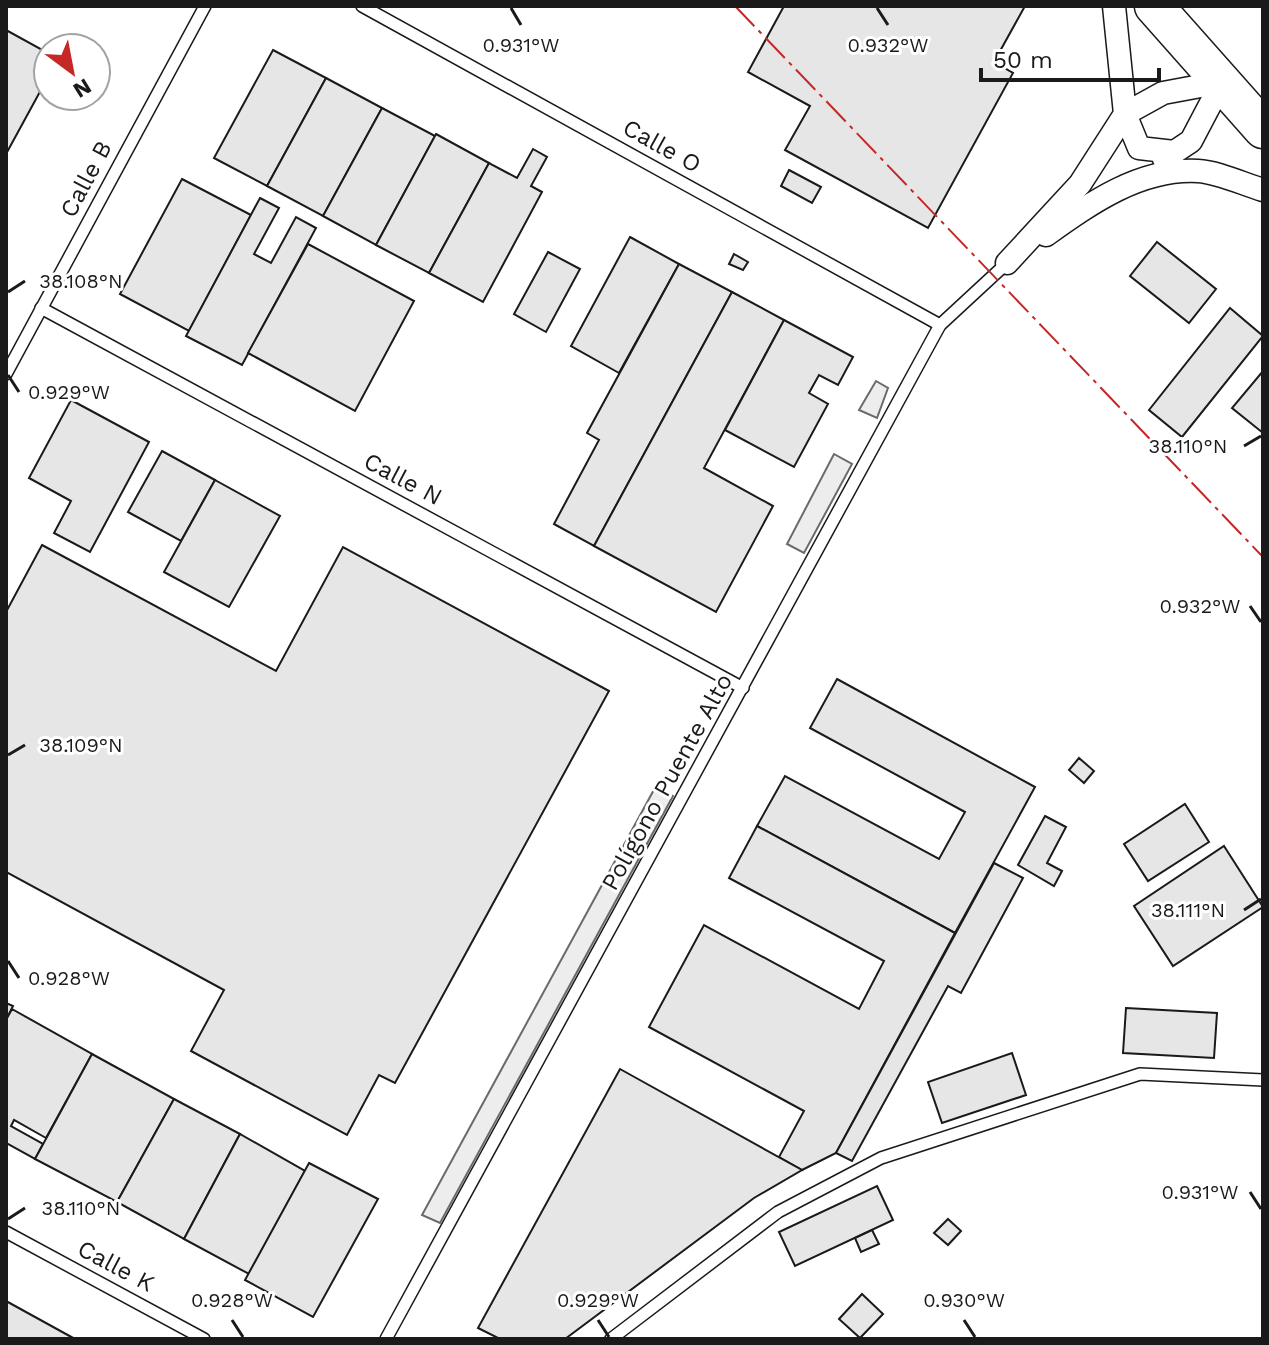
<svg xmlns="http://www.w3.org/2000/svg" width="1269" height="1345" font-family="'Work Sans',sans-serif">
  <style>
    .built { fill: #ededed; stroke: #6a6a6a; stroke-width: 2 }
    .building { fill: #e6e6e6; stroke: #1a1a1a; stroke-width: 2 }
    .lines { fill: none; stroke-linecap: round; stroke-linejoin: round }
    .lane-casing { stroke: #1a1a1a; stroke-width: 14 }
    .street-casing { stroke: #1a1a1a; stroke-width: 25 }
    .highway-casing { stroke: #1a1a1a; stroke-width: 41 }
    .lane { stroke: #fff; stroke-width: 11 }
    .street { stroke: #fff; stroke-width: 22 }
    .highway { stroke: #fff; stroke-width: 38 }
    .power { stroke: #c62828; stroke-width: 2; stroke-dasharray: 28 6 4 6; stroke-linecap: butt }
    .ticks { fill: none; stroke: #1a1a1a; stroke-width: 3 }
    .labels { text-anchor: middle; stroke-width: 6; stroke-linejoin: round; paint-order: stroke }
    .street-label { font-size: 24px; fill: #1a1a1a; stroke: #fff }
    .ticks-label { font-size: 20px; text-anchor: middle; fill: #1a1a1a; stroke: #fff; stroke-width: 6; stroke-linejoin: round; paint-order: stroke }
  </style>
  <rect width="100%" height="100%" fill="#fff"/>
  <!-- built -->
  <g class="built">
    <path d="M876 381 888 388 877 418 859 410Z"/>
    <path d="M834 454 852 464 804 553 787 544Z"/>
    <path d="M656 786 673 796 440 1223 422 1215Z"/>
  </g>
  <!-- building -->
  <g class="building">
    <path d="M784 6H1025L994 62 1013 73 928 228 785 150 810 106 748 72Z"/>
    <path d="M6 30 48 53V77L6 154Z"/>
    <path d="M273 50 326 78 267 186 214 158Z"/>
    <path d="M326 78 382 108 323 216 267 186Z"/>
    <path d="M382 108 435 136 376 245 323 216Z"/>
    <path d="M436 134 489 163 429 273 376 245Z"/>
    <path d="M533 149 547 157 531 186 542 192 483 302 429 273 489 163 517 178Z"/>
    <path d="M789 170 821 187 812 203 781 186Z"/>
    <path d="M182 179 251 215 189 331 120 294Z"/>
    <path d="M260 198 279 208 254 254 271 263 296 217 316 228 242 365 186 336Z"/>
    <path d="M630 237 679 264 619 373 571 346Z"/>
    <path d="M1157 242 1216 289 1189 323 1130 276Z"/>
    <path d="M308 244 414 301 355 411 248 353Z"/>
    <path d="M548 252 580 269 546 332 514 314Z"/>
    <path d="M734 254 748 262 743 270 729 264Z"/>
    <path d="M679 264 732 292 594 546 554 524 599 440 587 433Z"/>
    <path d="M732 292 784 320 704 468 773 506 716 612 594 546Z"/>
    <path d="M1230 308 1263 336 1182 437 1149 410Z"/>
    <path d="M784 320 853 357 838 385 819 375 809 393 828 404 794 467 725 430Z"/>
    <path d="M1263 371V433L1232 408Z"/>
    <path d="M71 400 149 442 90 552 54 533 71 501 29 478Z"/>
    <path d="M162 451 215 480 181 541 128 512Z"/>
    <path d="M215 480 280 516 229 607 164 572Z"/>
    <path d="M42 545 276 671 343 547 609 691 395 1083 379 1075 347 1135 191 1051 224 990 6 872V612Z"/>
    <path d="M837 679 1035 787 955 933 757 826 785 776 939 859 965 812 810 728Z"/>
    <path d="M1079 758 1094 771 1084 783 1069 770Z"/>
    <path d="M1185 804 1209 842 1148 881 1124 844Z"/>
    <path d="M1045 816 1066 827 1047 863 1062 871 1054 886 1018 865Z"/>
    <path d="M757 826 955 933 836 1153 802 1170 779 1157 804 1111 649 1027 704 925 859 1009 884 961 729 878Z"/>
    <path d="M1224 846 1263 907 1173 966 1134 906Z"/>
    <path d="M994 863 1023 878 961 993 948 986 852 1161 836 1153Z"/>
    <path d="M6 1003 13 1006 6 1020Z"/>
    <path d="M1126 1008 1217 1013 1214 1058 1123 1053Z"/>
    <path d="M12 1009 92 1054 46 1138 14 1120 11 1126 43 1144 35 1159 6 1143V1020Z"/>
    <path d="M1012 1053 1026 1095 942 1123 928 1082Z"/>
    <path d="M92 1054 174 1099 117 1202 35 1159Z"/>
    <path d="M620 1069 802 1170 754 1198 565 1339H500L478 1328Z"/>
    <path d="M174 1099 240 1134 184 1239 117 1202Z"/>
    <path d="M240 1134 305 1171 249 1274 184 1239Z"/>
    <path d="M309 1163 378 1199 313 1317 245 1280Z"/>
    <path d="M877 1186 893 1220 795 1266 779 1232Z"/>
    <path d="M948 1219 961 1231 948 1245 934 1233Z"/>
    <path d="M872 1230 879 1244 861 1252 855 1238Z"/>
    <path d="M862 1294 883 1314 860 1338 839 1319Z"/>
    <path d="M6 1301 75 1339H6Z"/>
  </g>
  <g class="lines">
    <!-- lane casing -->
    <g class="lane-casing">
      <g id="lane">
        <path d="M362 6 940 325"/>
        <path d="M41 308 743 688"/>
        <path d="M6 374 205 6"/>
        <path d="M6 1232 204 1339"/>
        <path d="M386 1339 940 325 1007 263"/>
        <path d="M611 1339 778 1212 881 1158 1140 1074 1263 1080"/>
      </g>
    </g>
    <!-- street casing -->
    <g class="street-casing">
      <g id="street">
        <path d="M1174 152 1139 148 1125 114 1163 93 1222 82"/>
        <path d="M1164 159 1191 141 1222 82"/>
        <path d="M1046 235C1091 203 1140 168 1198 171 1218 172 1243 184 1263 190"/>
        <path d="M1007 263 1080 184 1125 114 1114 6"/>
      </g>
    </g>
    <!-- highway casing -->
    <g class="highway-casing">
      <path id="highway" d="M1154 6 1263 129"/>
    </g>
    <!-- lane -->
    <use href="#lane" class="lane"/>
    <!-- street -->
    <use href="#street" class="street"/>
    <!-- highway -->
    <use href="#highway" class="highway"/>
    <!-- power -->
    <path class="power" d="M735 6 1263 557"/>
  </g>
  <!-- ticks -->
  <path class="ticks" d="M511 8 521 25M877 8 888 25M8 292 25 281M8 375 19 392M1244 446 1261 436M1250 606 1261 622M8 755 25 745M1244 910 1261 899M8 961 19 978M1250 1192 1261 1209M8 1219 25 1208M232 1320 243 1337M598 1320 609 1337M964 1320 975 1337"/>
  <g class="labels">
    <!-- street labels -->
    <g class="street-label">
      <text transform="translate(662 146) rotate(29)" y="8">Calle O</text>
      <text transform="translate(86 179) rotate(-62)" y="8">Calle B</text>
      <text transform="translate(403 479) rotate(28)" y="8">Calle N</text>
      <text transform="translate(667 782) rotate(-61)" y="8">Polígono Puente Alto</text>
      <text transform="translate(116 1266) rotate(28)" y="8">Calle K</text>
    </g>
  </g>
  <g class="ticks-label">
    <text x="521" y="52">0.931°W</text>
    <text x="888" y="52">0.932°W</text>
    <text x="81" y="288">38.108°N</text>
    <text x="69" y="399">0.929°W</text>
    <text x="1188" y="453">38.110°N</text>
    <text x="1200" y="613">0.932°W</text>
    <text x="81" y="752">38.109°N</text>
    <text x="1188" y="917">38.111°N</text>
    <text x="69" y="985">0.928°W</text>
    <text x="1200" y="1199">0.931°W</text>
    <text x="81" y="1215">38.110°N</text>
    <text x="232" y="1307">0.928°W</text>
    <text x="598" y="1307">0.929°W</text>
    <text x="964" y="1307">0.930°W</text>
  </g>
  <!-- border -->
  <rect width="1269" height="1345" fill="none" stroke="#1a1a1a" stroke-width="16"/>
  <!-- north arrow -->
  <g transform="translate(72 72) rotate(148)"><circle r="38" fill="#ffffff" stroke="#a3a3a3" stroke-width="2"/>
  <path d="M0-6L14 30L0 20L-14 30Z" fill="#c62828"/>
  <text y="-12" font-size="22" font-weight="bold" text-anchor="middle" fill="#1a1a1a">N</text>
  </g>
  <!-- scale -->
  <path d="M981 68v12h178v-12" fill="none" stroke="#1a1a1a" stroke-width="4"/>
  <text x="993" y="68" font-size="24" fill="#1a1a1a" stroke="#ffffff" stroke-width="6" paint-order="stroke">50 m</text>
</svg>
